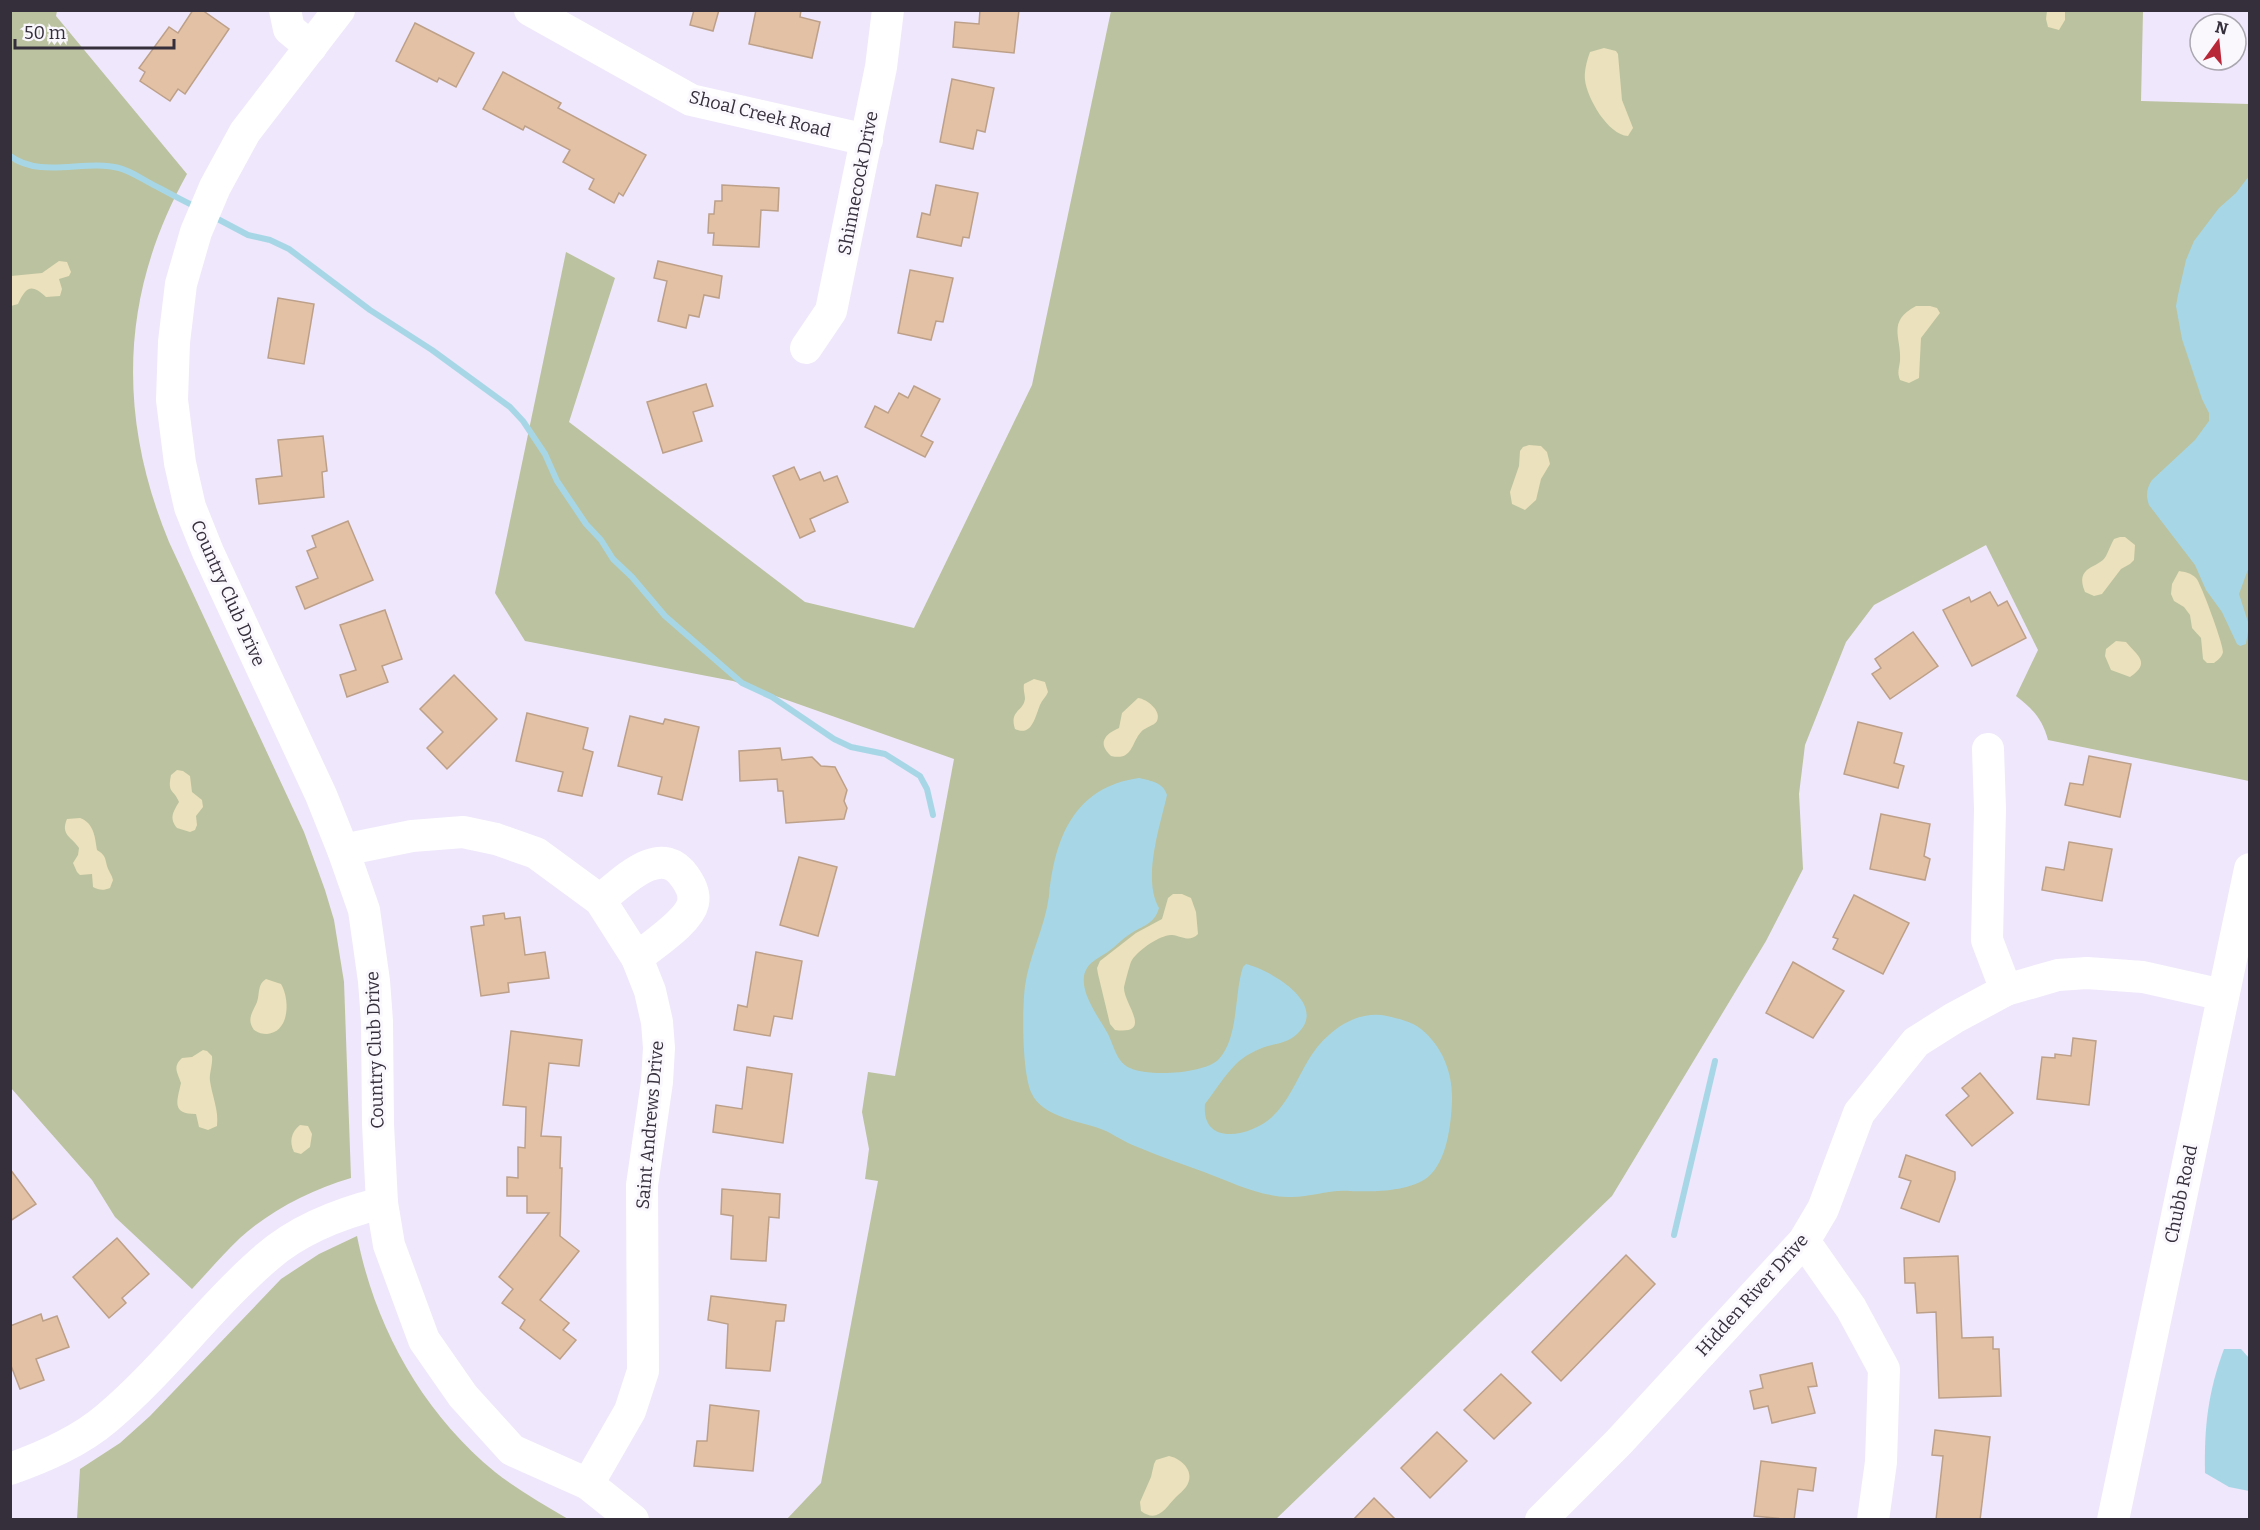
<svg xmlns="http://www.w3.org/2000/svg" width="2260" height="1530" font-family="Bitter,serif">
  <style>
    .green { fill: #bbc29f }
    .sand { fill: #ebe1bc }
    .water { fill: #a7d7e6 }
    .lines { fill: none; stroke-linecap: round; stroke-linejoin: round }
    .stream { stroke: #a7d7e6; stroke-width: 6 }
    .building { fill: #e3c1a5; stroke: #bda089; stroke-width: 1.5 }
    .minor { stroke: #fff; stroke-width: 32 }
    .labels { text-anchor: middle; stroke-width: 6; stroke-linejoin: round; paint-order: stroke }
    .street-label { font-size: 18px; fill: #352f3c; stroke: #faf7fd }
  </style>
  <rect width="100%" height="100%" fill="#efe7fb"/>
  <!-- green -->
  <g class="green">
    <path d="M10 11H57L56 16 187 174C120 294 117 416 169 542L304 832 325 890 334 920 344 982 351 1178C311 1190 271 1210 240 1238 223 1254 208 1272 192 1289L115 1217 92 1180 11 1088Z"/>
    <path d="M1111 11H2143L2141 101 2249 104V781L2048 740C2043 720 2032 708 2016 696L2038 650 1986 545 1874 605 1846 642 1805 745 1799 794 1803 869 1766 941 1612 1196 1276 1519H787L821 1483 878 1181 865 1179 869 1149 862 1112 868 1072 895 1076 954 759 733 681 525 641 495 593 566 252 615 278 569 422 805 602 914 628 1032 385Z"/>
    <path d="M357 1236C375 1327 422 1412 495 1472 518 1490 543 1504 568 1519H77L80 1469 120 1443 150 1416 281 1279 319 1254Z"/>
  </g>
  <!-- sand -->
  <g class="sand">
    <path d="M2047 11H2065V20L2059 30 2048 27 2046 19Z"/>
    <path d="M1604 48 1616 51 1618 54 1622 100 1633 128 1628 136C1608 135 1587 98 1585 80 1584 71 1587 60 1590 52Z"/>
    <path d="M59 261 67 262 71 272 69 276 59 279 62 289 60 296 46 297C31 283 26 287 18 304L11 306V276L42 273Z"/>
    <path d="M1916 306H1930L1937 308 1940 313 1921 338 1919 378 1909 383 1900 380C1897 372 1899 369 1900 361 1902 338 1886 322 1916 306Z"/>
    <path d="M1529 445 1541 446 1547 452 1550 464 1541 479 1536 500 1525 510 1512 504 1510 492 1519 466 1520 451 1523 447Z"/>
    <path d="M2120 537H2125L2135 545 2134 560 2130 564 2121 569 2102 594 2094 596 2085 592C2074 565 2099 569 2106 556 2109 550 2111 544 2114 539Z"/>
    <path d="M2179 571C2185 572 2191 573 2196 578 2201 583 2224 646 2223 652 2222 657 2218 660 2214 663H2207L2203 659 2201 638 2192 628 2190 615 2184 607 2174 601 2171 594 2172 584Z"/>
    <path d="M2116 641 2126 642C2138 656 2151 663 2130 677L2111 670 2105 656 2106 649Z"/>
    <path d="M1034 679 1045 682 1048 692C1046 697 1042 700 1040 705 1035 717 1032 737 1015 729 1009 710 1023 712 1025 699 1025 694 1023 690 1024 684Z"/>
    <path d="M1138 698C1147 699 1162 711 1157 721 1154 726 1145 727 1141 732 1131 743 1133 761 1111 756 1097 743 1105 734 1119 728L1122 713Z"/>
    <path d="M177 770 183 771 190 776 192 792 202 800 203 807 196 816 197 825 195 830 190 832 177 828C169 818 173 812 179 802 174 789 167 794 171 775Z"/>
    <path d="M80 818C94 823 95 837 97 850 105 855 105 857 107 866 108 870 112 875 113 880L110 888C103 891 99 890 93 887L92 874 80 875 77 872 73 863 78 855 79 848C72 837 60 835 67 819Z"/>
    <path d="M1173 894H1182L1191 898 1196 912 1198 934C1189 943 1182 936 1172 935 1161 934 1135 952 1131 962 1130 964 1124 986 1124 988 1124 1004 1154 1035 1115 1030L1110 1024 1098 974 1097 968 1100 961 1136 933 1162 919 1168 898Z"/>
    <path d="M266 979 281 984C290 999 290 1032 267 1034 262 1034 259 1033 254 1030 246 1019 253 1012 257 1002 260 993 257 985 266 979Z"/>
    <path d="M203 1050 207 1051 212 1056C213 1065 209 1073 210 1081 212 1096 219 1110 217 1126L208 1130 199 1127 196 1114C171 1114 177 1101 181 1083 178 1073 172 1067 182 1058L192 1057Z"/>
    <path d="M300 1125 308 1126 312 1134 310 1147 301 1154 294 1152C289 1142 291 1132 300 1125Z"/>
    <path d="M1169 1456C1183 1459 1196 1473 1186 1487 1183 1491 1179 1494 1176 1497 1166 1507 1158 1524 1141 1511L1140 1502 1151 1477 1154 1464 1156 1460Z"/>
  </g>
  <!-- water -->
  <g class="water">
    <path d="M2249 176 2250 564 2239 594 2249 625 2246 644 2240 646 2237 644 2222 612 2206 590 2195 565 2149 505C2146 496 2146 489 2152 480L2195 440 2209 421V413L2202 399 2182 339 2176 306 2178 295 2186 260 2194 241 2219 208 2236 193Z"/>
    <path d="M1139 778C1151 781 1163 782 1167 795 1160 826 1142 879 1159 908 1154 925 1143 925 1130 934 1122 939 1116 946 1109 951 1098 959 1087 962 1084 976 1081 995 1100 1019 1108 1034 1114 1046 1117 1063 1130 1068 1148 1077 1205 1074 1219 1059 1239 1037 1234 994 1243 967L1246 964C1270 970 1330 1004 1297 1034 1289 1042 1279 1043 1268 1046 1257 1049 1244 1056 1236 1064 1224 1076 1215 1091 1205 1104 1201 1148 1253 1136 1273 1116 1291 1099 1299 1073 1313 1053 1329 1030 1358 1009 1387 1016 1399 1019 1411 1021 1421 1029 1443 1047 1453 1074 1452 1101 1451 1125 1447 1161 1428 1177 1409 1192 1372 1192 1350 1191 1329 1189 1309 1198 1288 1197 1258 1196 1231 1182 1204 1172 1183 1164 1161 1157 1140 1148 1128 1144 1118 1137 1106 1131 1084 1121 1042 1119 1031 1092 1022 1069 1022 1011 1025 986 1029 956 1045 927 1049 896 1055 838 1074 787 1139 778Z"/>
    <path d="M2224 1349H2241L2249 1358V1491L2229 1487 2205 1473C2204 1427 2208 1392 2224 1349Z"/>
  </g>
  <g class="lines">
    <!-- stream -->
    <g class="stream">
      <path d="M10 156C41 179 85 159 119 168 130 171 139 177 148 182 165 191 181 200 198 208"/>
      <path d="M212 216 248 235 270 240 289 249 370 310 432 350 510 407 523 421 545 454 557 481 586 524 601 540 613 559 632 577 665 616 742 683 772 697 834 739 851 747 885 754 920 776 927 789 933 815"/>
      <path d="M1674 1235 1715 1061"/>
    </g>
  </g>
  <!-- building -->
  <g class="building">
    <path d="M193 10H202L229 29 185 94 178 89 170 101 140 81 145 72 139 68 169 27 178 33Z"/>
    <path d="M694 10H719L713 31 690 25Z"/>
    <path d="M756 10H801L800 17 820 22 812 58 749 44Z"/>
    <path d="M980 10H1019L1014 53 953 47 955 22 979 24Z"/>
    <path d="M415 23 474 53 456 87 439 78 437 82 396 61Z"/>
    <path d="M503 72 561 103 558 108 646 155 623 196 619 193 614 203 589 189 594 179 563 162 570 150 525 126 523 130 483 109Z"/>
    <path d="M952 79 994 88 985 132 977 130 973 149 940 142Z"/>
    <path d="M722 185 779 188 778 211 761 210 759 247 713 245 714 233H708L709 214H714L715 201H722Z"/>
    <path d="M936 185 978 193 969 238 963 237 961 246 917 237 922 213 930 215Z"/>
    <path d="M658 261 722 276 719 298 704 295 699 317 689 315 686 328 658 321 667 281 654 278Z"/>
    <path d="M910 270 953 278 943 322 936 321 931 340 898 333Z"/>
    <path d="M278 298 314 304 304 364 268 358Z"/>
    <path d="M706 384 713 406 693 412 702 441 663 453 647 402Z"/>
    <path d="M914 386 940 399 921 436 933 442 925 457 865 427 875 406 888 413 899 393 908 398Z"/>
    <path d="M323 436 327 471 322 472 324 497 259 504 256 479 282 476 278 440Z"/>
    <path d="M794 467 800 480 820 472 824 481 837 476 848 502 810 519 815 531 800 538 773 476Z"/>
    <path d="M348 521 373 580 305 609 296 587 318 578 307 551 316 547 312 536Z"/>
    <path d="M1990 592 1998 606 2007 601 2026 638 1972 666 1943 610 1969 597 1971 602Z"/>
    <path d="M385 610 402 659 382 666 388 682 347 697 340 675 356 670 340 625Z"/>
    <path d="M1913 632 1938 666 1890 699 1872 674 1881 668 1875 659Z"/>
    <path d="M454 675 497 719 447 769 427 748 443 732 420 709Z"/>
    <path d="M527 713 588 728 583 749 593 752 582 796 558 791 563 772 516 761Z"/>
    <path d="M630 716 663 724 665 719 699 727 682 800 658 794 662 777 618 766Z"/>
    <path d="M1858 722 1902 733 1894 763 1904 766 1898 788 1844 774Z"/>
    <path d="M780 748 782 760 812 757 821 766 835 767 847 790 844 801 847 808 844 819 786 823 783 791H778L777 779 740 781 739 751Z"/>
    <path d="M2089 756 2131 764 2120 817 2065 805 2070 783 2083 785Z"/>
    <path d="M1881 814 1930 824 1924 856 1930 859 1925 880 1870 869Z"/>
    <path d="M2069 842 2112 849 2102 901 2042 890 2046 867 2064 870Z"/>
    <path d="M799 857 837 867 818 936 780 925Z"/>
    <path d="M1854 895 1909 923 1883 974 1833 949 1838 939 1833 937Z"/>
    <path d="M504 913 505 919 520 917 525 955 545 952 549 978 508 983 509 992 481 996 471 927 484 925 483 916Z"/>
    <path d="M756 952 802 961 792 1019 774 1016 770 1036 734 1030 738 1005 747 1007Z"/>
    <path d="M1793 962 1844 991 1813 1038 1766 1013Z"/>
    <path d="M511 1031 582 1040 579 1066 549 1063 541 1136 561 1137 560 1168H562L560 1236 579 1251 540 1300 569 1323 563 1330 576 1340 560 1359 520 1328 525 1320 502 1303 513 1289 499 1277 549 1213H527V1196H507V1177L518 1178V1147L525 1148 526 1107 503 1105Z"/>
    <path d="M2073 1038 2096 1041 2089 1105 2037 1099 2042 1057 2055 1058V1054L2071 1056Z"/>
    <path d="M747 1067 792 1074 783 1143 713 1132 716 1105 742 1109Z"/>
    <path d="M1980 1073 2013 1113 1972 1146 1946 1115 1969 1096 1962 1088Z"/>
    <path d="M1906 1155 1955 1172V1179L1939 1222 1901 1208 1911 1181 1899 1177Z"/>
    <path d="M10 1169 36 1204 10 1221Z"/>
    <path d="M722 1189 780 1194 779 1218 769 1217 766 1261 731 1259 733 1216 721 1214Z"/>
    <path d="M117 1238 149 1274 122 1298 126 1303 109 1318 73 1277Z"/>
    <path d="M1626 1255 1655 1284 1561 1381 1532 1352Z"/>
    <path d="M1958 1256 1962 1338 1993 1337V1349H1999L2001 1396 1939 1398 1936 1312 1917 1313 1915 1283H1905L1904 1258Z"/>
    <path d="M711 1296 786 1305 784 1321H776L770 1371 726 1368 728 1324 708 1320Z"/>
    <path d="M41 1314 43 1321 57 1316 69 1347 36 1359 44 1380 20 1389 10 1363V1326Z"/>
    <path d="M1812 1363 1817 1386 1808 1387 1815 1413 1772 1423 1768 1406 1754 1409 1750 1391 1763 1388 1760 1375Z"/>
    <path d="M1501 1374 1531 1403 1494 1439 1464 1410Z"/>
    <path d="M710 1405 759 1411 753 1471 694 1466 697 1441H707Z"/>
    <path d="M1935 1430 1990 1437 1980 1520H1936L1943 1456 1932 1455Z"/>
    <path d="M1437 1432 1467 1461 1430 1498 1401 1468Z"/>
    <path d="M1761 1461 1816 1468 1813 1491 1798 1489 1794 1520 1754 1516Z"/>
    <path d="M1374 1498 1396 1520H1353Z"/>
  </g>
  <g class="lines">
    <!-- minor -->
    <g class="minor">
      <path d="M285 10 289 29 311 47"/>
      <path d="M339 10 245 132 215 187 196 232 181 284 174 342 172 400 180 463 190 507 208 552 321 795 343 850 364 910 374 981 377 1021 378 1124 382 1203 389 1245 424 1340 463 1396 512 1450 588 1484 633 1520"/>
      <path d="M530 10 691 100 867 140"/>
      <path d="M806 348 831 311 881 67 888 10"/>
      <path d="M1988 749 1990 809 1987 940 2006 990"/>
      <path d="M343 850 412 836 463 832 496 839 536 853 600 900 637 958 650 991 657 1022 659 1048 657 1082 642 1185 643 1371 630 1411 588 1484"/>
      <path d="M600 900C623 882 661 841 685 877 690 884 695 894 693 903 689 922 652 945 637 958"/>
      <path d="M1804 1241 1851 1308 1884 1369 1881 1462 1873 1520"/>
      <path d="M10 1469C44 1457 79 1442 107 1418 165 1369 210 1306 267 1257 299 1229 341 1213 382 1203"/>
      <path d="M1541 1520 1619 1442 1804 1241 1823 1209 1859 1113 1916 1042 1954 1018 2006 990 2058 975 2087 973 2143 977 2223 995"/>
      <path d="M2113 1520 2250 869"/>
    </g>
  </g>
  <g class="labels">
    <!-- street labels -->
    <g class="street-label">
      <text transform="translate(760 114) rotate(14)" y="6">Shoal Creek Road</text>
      <text transform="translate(858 183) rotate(-79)" y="6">Shinnecock Drive</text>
      <text transform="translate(228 593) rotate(66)" y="6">Country Club Drive</text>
      <text transform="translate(375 1050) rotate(-92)" y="6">Country Club Drive</text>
      <text transform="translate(650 1125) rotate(-85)" y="6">Saint Andrews Drive</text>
      <text transform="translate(2181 1194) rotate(-78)" y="6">Chubb Road</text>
      <text transform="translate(1752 1295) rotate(-48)" y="6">Hidden River Drive</text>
    </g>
  </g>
  <!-- border -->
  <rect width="2260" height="1530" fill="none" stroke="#352f3c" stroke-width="24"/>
  <!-- north arrow -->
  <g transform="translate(2218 42) rotate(15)"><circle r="28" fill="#faf7fd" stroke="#aba7b0" stroke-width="1.5"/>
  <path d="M0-4.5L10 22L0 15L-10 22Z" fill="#b82738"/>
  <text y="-9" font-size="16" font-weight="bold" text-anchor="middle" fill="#352f3c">N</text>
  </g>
  <!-- scale -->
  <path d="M15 39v9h159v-9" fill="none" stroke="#352f3c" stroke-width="3"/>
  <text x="24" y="39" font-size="18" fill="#352f3c" stroke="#faf7fd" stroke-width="4.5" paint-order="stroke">50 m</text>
</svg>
